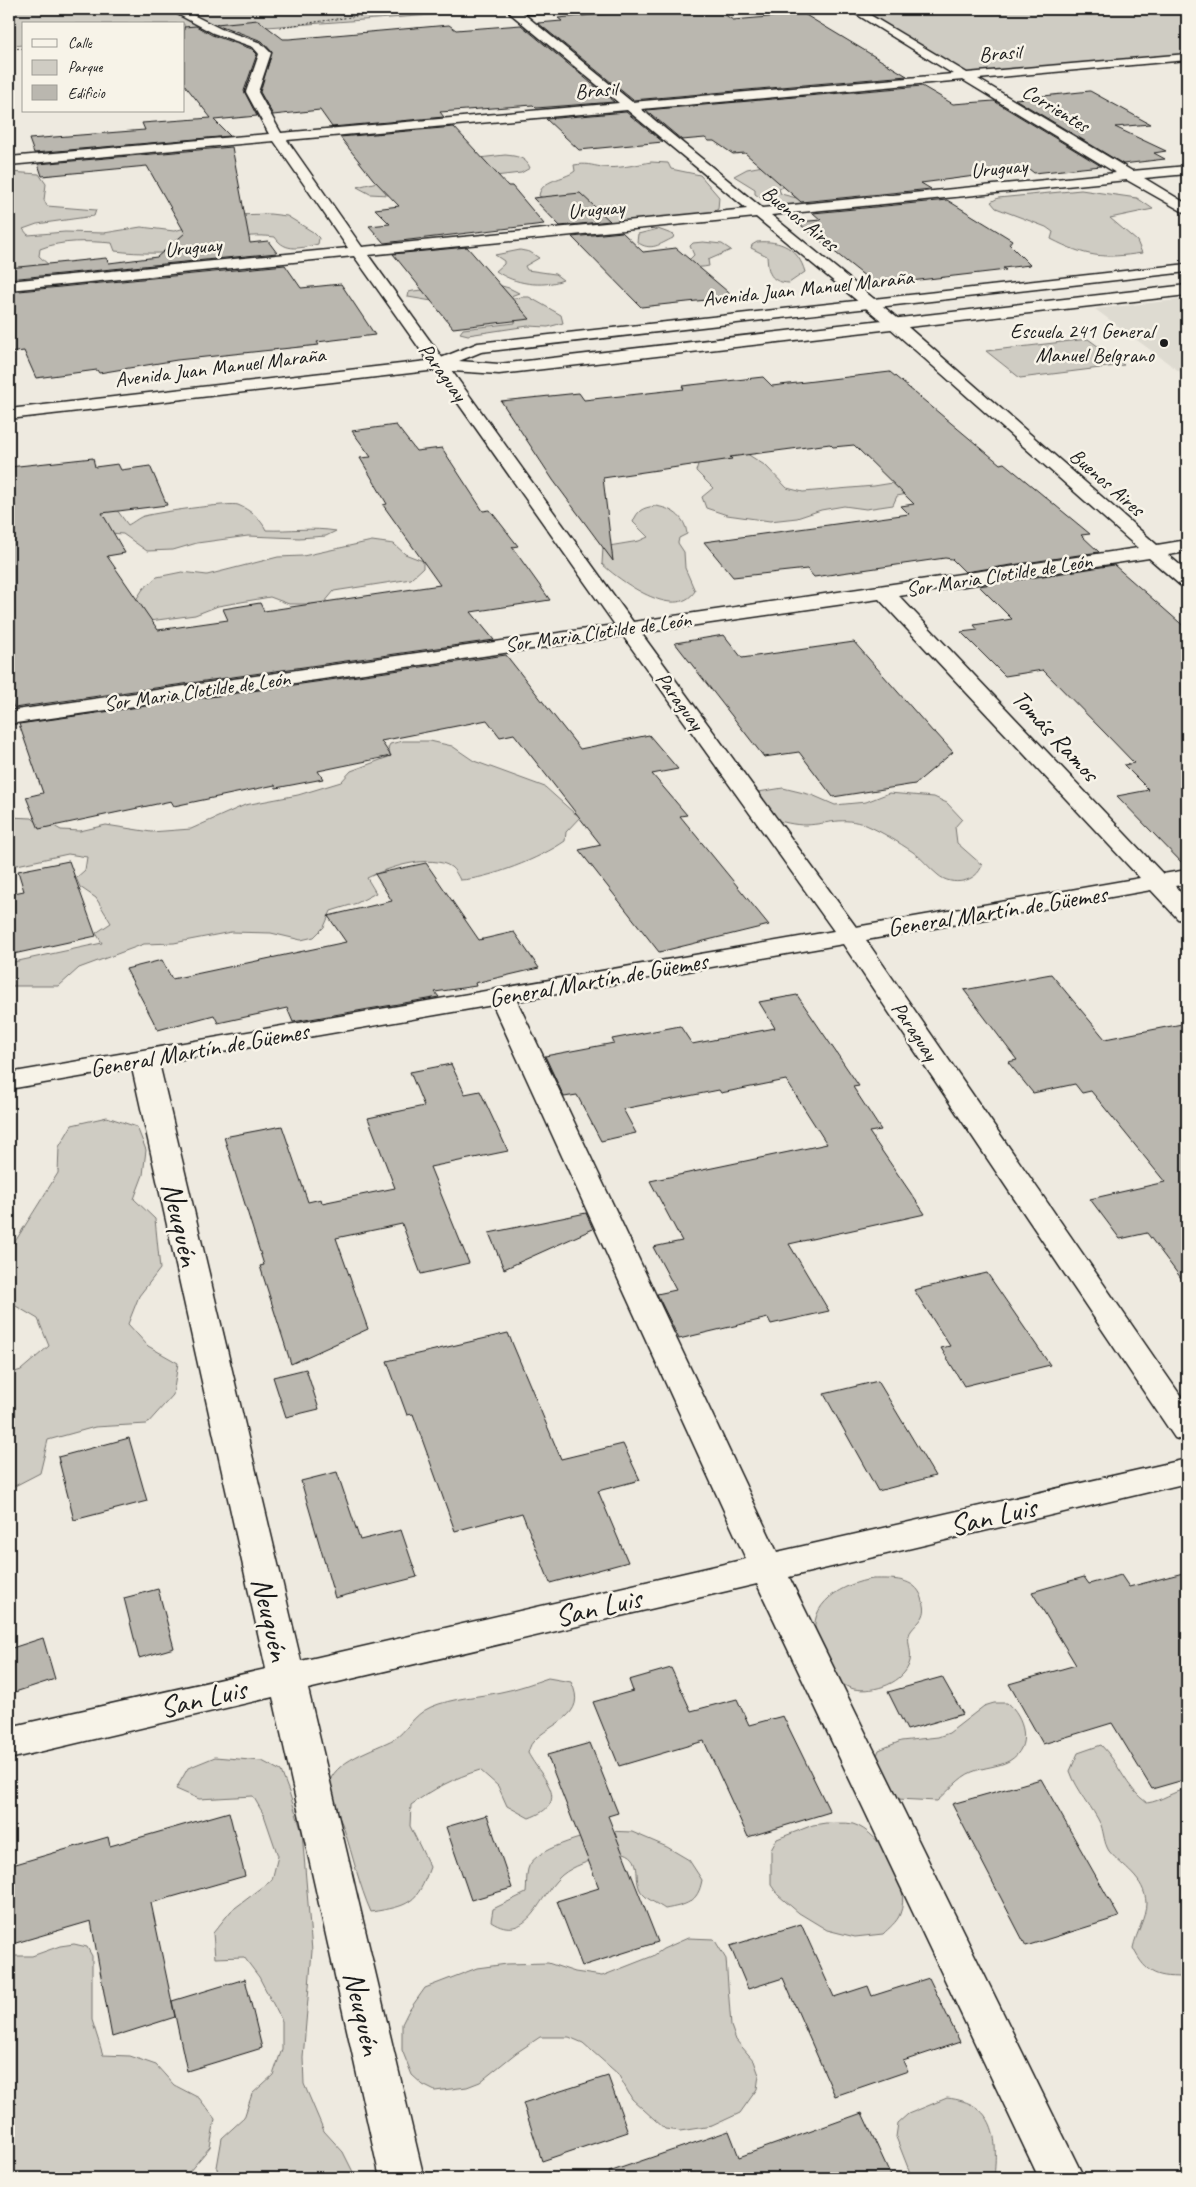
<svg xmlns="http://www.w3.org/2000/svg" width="1196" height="2187" font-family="Caveat,sans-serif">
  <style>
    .built { fill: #dedbd1 }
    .green { fill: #cfccc3; stroke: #767470 }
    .building { fill: #bab7af; stroke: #1c1c1c }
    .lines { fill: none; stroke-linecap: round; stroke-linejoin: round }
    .lane-casing { stroke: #1c1c1c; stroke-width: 4 }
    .street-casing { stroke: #1c1c1c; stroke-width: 3 }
    .secondary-casing { stroke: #1c1c1c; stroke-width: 3 }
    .path { stroke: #1c1c1c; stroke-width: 1; stroke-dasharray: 2 2; stroke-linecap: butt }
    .lane { fill: #f7f3e8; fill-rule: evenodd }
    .street { fill: #f7f3e8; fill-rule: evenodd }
    .secondary { fill: #f7f3e8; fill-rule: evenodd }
    .poi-dot { fill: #1c1c1c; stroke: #f7f3e8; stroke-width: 2 }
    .labels { text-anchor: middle; stroke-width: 5; stroke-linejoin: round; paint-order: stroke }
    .far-street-label { font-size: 21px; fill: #1c1c1c; stroke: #f7f3e8 }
    .far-poi-label { font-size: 21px; fill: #1c1c1c; stroke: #f7f3e8; text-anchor: end }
    .street-label { font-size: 25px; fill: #1c1c1c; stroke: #f7f3e8 }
    .near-street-label { font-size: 30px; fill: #1c1c1c; stroke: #f7f3e8 }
  </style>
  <rect width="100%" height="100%" fill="#eeeae0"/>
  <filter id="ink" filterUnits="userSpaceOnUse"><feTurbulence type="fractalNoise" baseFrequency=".02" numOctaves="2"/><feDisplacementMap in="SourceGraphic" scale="10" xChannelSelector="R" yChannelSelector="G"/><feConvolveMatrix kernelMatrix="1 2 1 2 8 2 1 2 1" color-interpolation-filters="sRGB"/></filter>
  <g filter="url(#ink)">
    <!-- built -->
    <path class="built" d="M1187 299V377L1095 309Z"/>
    <!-- green -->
    <g class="green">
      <path d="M9 9H514L184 33V24H24V45L9 46Z"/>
      <path d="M861 9H1187V56L969 74Z"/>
      <path d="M505 155C516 156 526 157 530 168L521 173 486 177 388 195 370 194 357 187 470 159Z"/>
      <path d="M651 162 668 163 671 169 700 175 719 197 718 209 710 214 617 225 600 221 539 196C541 179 564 180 575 171L574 165C587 163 590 165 602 167 618 169 635 165 651 162Z"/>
      <path d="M768 165 789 184 779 189 781 194 808 201 807 203C787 209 772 207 755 194V189L734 176 747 169Z"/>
      <path d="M9 172 39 174 46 184 44 200 47 206 96 210 94 216 37 224 23 229 28 235 65 232 104 233 141 227 174 231 234 215 270 214 287 216 313 232 319 238 318 244C302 248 285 253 275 237 237 232 228 244 196 250 174 254 138 254 115 251L112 243C88 241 62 240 40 249L39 256 51 267 17 271 13 259 9 258Z"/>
      <path d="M1081 190 1137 198 1153 209 1110 218 1137 241 1142 253C1103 259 1086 257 1051 239L1053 232 1046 227 996 208 991 202 998 198Z"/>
      <path d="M658 229 674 235 673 238C660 244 651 252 637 242L638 234Z"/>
      <path d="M703 242 722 244 731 250 708 260 709 266C696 269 686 266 674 262L690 259 694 255 690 246 693 243Z"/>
      <path d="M757 242C781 240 798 248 805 272L789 283C770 282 768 273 767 256L751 248 752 245Z"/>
      <path d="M520 250 530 252 539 258 525 266 527 270 555 274 563 280C542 288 514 284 496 271L504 264V261L495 255Z"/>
      <path d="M491 283 509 288 519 293 508 297 432 301 408 297 409 292 413 291Z"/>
      <path d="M523 297H529L561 315 563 323 548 327 528 326 468 335 460 333 463 329 515 323V320L496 300Z"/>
      <path d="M1088 339 1124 365 1020 378 986 351Z"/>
      <path d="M741 450 766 466 787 488 803 492 874 486 899 482 923 491 897 496 893 505 866 509 844 506 821 510 797 518 770 521 727 515 706 508 702 497 713 488 696 471 699 461Z"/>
      <path d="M108 498 128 525C132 523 137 519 141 517 150 513 231 502 238 505 250 510 261 519 266 530 290 531 312 527 336 531L326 536 299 538 248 536 197 543 173 550 147 551 123 534 71 530Z"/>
      <path d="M655 506C671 508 685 516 687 534L679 538 678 543 684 552 685 568 695 591C675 622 619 580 602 564L603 547 639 541 648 537 633 522C638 510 642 508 655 506Z"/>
      <path d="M372 541 394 544 405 554 423 561V568L411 579 334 591 324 603 316 604H289L270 597 218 606 195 615 142 622 128 612 143 589 157 577 182 572 207 575 278 557 303 556Z"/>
      <path d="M403 741H430L452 746 474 761 545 787 574 813 581 816 566 832 565 841C541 858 489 879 460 880 458 876 455 870 451 867 431 853 387 868 367 878L376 893 357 903 331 911 324 927 314 937 301 940 271 933 231 932 174 943 144 944 79 968 59 986H9V963L102 943 96 933 111 923 96 898 80 887 76 878 85 870 87 857 68 854 17 865 9 863V817L32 818 42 827 52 825 61 830 80 831 106 825 151 832 191 829 245 805 298 795 341 782 351 771 391 756 388 748 390 744Z"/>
      <path d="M783 788 812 795 835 805 866 802 889 793 934 797 947 803 962 819 955 827 957 843 982 865C977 882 952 887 938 875 929 868 922 858 913 852 898 842 882 832 866 825 842 816 829 824 806 825 794 825 783 822 772 819L752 793Z"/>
      <path d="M107 1117 137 1127 146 1150 143 1175 134 1199 155 1219 160 1269 139 1296 128 1324 148 1346 178 1363 173 1395 147 1424 95 1427 48 1440 40 1473 9 1489V1374L21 1370 49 1346 38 1319 9 1302V1260L11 1248 58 1173 59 1147 72 1125Z"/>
      <path d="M873 1579C892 1579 915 1577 922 1598 924 1605 926 1609 923 1616 920 1623 911 1628 909 1635 907 1642 912 1652 910 1661 905 1683 874 1693 854 1689 839 1686 832 1672 827 1660 823 1653 819 1646 817 1639 805 1604 844 1583 873 1579Z"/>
      <path d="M548 1678 571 1682C589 1717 550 1722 533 1742 530 1745 529 1750 528 1753 542 1779 573 1802 529 1818L507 1806 498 1786 480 1770C454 1778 433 1789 411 1805L410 1826 430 1867C417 1904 409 1906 371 1912 359 1885 353 1856 344 1829 340 1816 328 1800 329 1786 331 1761 376 1749 394 1739 406 1733 412 1715 431 1707 452 1698 478 1697 501 1692 517 1689 533 1683 548 1678Z"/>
      <path d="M994 1703H1007C1024 1717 1033 1747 1009 1761 998 1767 984 1767 972 1772 959 1777 948 1792 937 1801L897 1799 875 1760 879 1750 901 1741 938 1737 949 1733 984 1706Z"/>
      <path d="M1101 1745C1119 1763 1126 1788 1147 1803 1162 1801 1173 1791 1187 1789V1977C1158 1977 1147 1976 1133 1948 1136 1933 1146 1918 1146 1903 1145 1878 1123 1868 1109 1851 1104 1843 1104 1834 1101 1825 1092 1806 1077 1791 1070 1771L1078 1753Z"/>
      <path d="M215 1757 262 1761 281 1771 289 1792 302 1832 312 1951 303 2058 304 2084 324 2131 343 2152 356 2178H218L217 2167 222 2138 244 2118 252 2094 273 2075 282 2049V2021L259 1977 244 1957 215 1958 213 1933 231 1911 272 1880 278 1856 264 1815 253 1796 199 1799 176 1789 188 1768Z"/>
      <path d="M826 1823C834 1824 845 1822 853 1824 882 1833 912 1885 900 1914 897 1922 889 1928 883 1934L855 1937 827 1930 799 1913 778 1895 771 1885V1850L777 1839 813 1825Z"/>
      <path d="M605 1831 632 1832 667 1847 689 1860 702 1880C698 1903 686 1905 665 1909 658 1904 648 1900 643 1894 631 1882 645 1860 624 1853 616 1850 605 1855 598 1858 584 1863 568 1868 558 1879 538 1899 527 1944 491 1921L493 1909 526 1893C527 1885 526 1876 528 1869 533 1848 587 1836 605 1831Z"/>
      <path d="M688 1938 714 1939 726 1959 731 2026 736 2040 754 2061 759 2075 757 2089 740 2113 712 2126 680 2131 665 2129 632 2099 618 2074 583 2043 569 2037H540L516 2053 480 2082 467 2087 435 2091 423 2085 412 2075 402 2050V2024L408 2012 425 1988 477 1968 507 1964 548 1963 575 1972 602 1976 653 1956 663 1949Z"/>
      <path d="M74 1944 87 1947 92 1956V2020L103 2055 130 2056 156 2065 174 2085 199 2098 215 2119 210 2147 184 2178H9V1956H32L60 1946Z"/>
      <path d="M947 2098C996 2103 998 2138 994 2178H912L896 2137 898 2123 908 2114Z"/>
    </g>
    <!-- building -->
    <g class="building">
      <path d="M664 9H716L733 20 804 14 907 76 633 100 538 23 562 21 558 18Z"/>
      <path d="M258 20 283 39H289L449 25 456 30 521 25 614 102 536 108 533 105 440 112 444 117 332 127 320 110 273 115 260 92 272 52 262 41 216 24Z"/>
      <path d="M196 26 212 35 252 49 257 54 244 91 257 116 214 120 230 136 34 153 29 139 145 130 142 123 211 118 184 84V27Z"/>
      <path d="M922 86 953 104 994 101 1101 166 1034 173 1029 169 921 183 931 189 801 202 745 153 733 154 714 141H709L705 138 682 140 646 110Z"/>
      <path d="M1090 91 1150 124 1115 127 1166 151 1154 153 1165 159 1123 164 1015 99Z"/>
      <path d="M626 112 663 142 579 150 546 119Z"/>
      <path d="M454 127 508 186H512L544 224 384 243 369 226 390 224 375 209 399 206 373 179 340 137Z"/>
      <path d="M232 147 250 243 268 241 277 253 9 279V268L106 258 109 263 157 257 185 233 147 166 42 176 38 164Z"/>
      <path d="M580 193 610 221 560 226 533 198Z"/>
      <path d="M947 200 1012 240 1009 244 1030 265 1003 268 1006 270 876 285 797 222 821 220 813 213Z"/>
      <path d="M622 232 643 252 676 248 734 297 641 307 572 237Z"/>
      <path d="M467 247 530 319 453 328 393 254Z"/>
      <path d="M285 265 301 288 341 284 375 335 317 342 319 345 177 360 99 373 97 370 36 378 24 351 9 353V292Z"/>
      <path d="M890 372 1000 464 1004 463 1090 534 1081 535 1099 552 965 572 952 559 945 558 814 577 807 569 733 577 704 542 909 514 901 506 914 504 854 445 833 447 830 444 730 457 732 459 603 478 613 561 553 480 501 401 579 393 584 400 684 389 682 386 763 377 772 386Z"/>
      <path d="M396 425 416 451 442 448 483 511 490 510 518 546 512 547 550 600 471 612 494 640 14 708 9 694V467L93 458 95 467 118 464 121 470 150 466 167 505 102 513 125 553 107 556 158 630 228 620 223 609 260 603 264 611 440 585 383 505 387 504 360 458 371 457 352 431Z"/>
      <path d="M1114 565 1187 629V868L1117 796 1149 790 1124 765 1134 763 1105 733 1043 670 1005 676 961 632 978 630 974 625 1012 619 979 586Z"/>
      <path d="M724 635 742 658 854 642 933 732H935L953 752 915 784 833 797 799 752 764 757 675 643Z"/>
      <path d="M506 655 580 749 649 735 678 769 652 774 687 815 680 816 769 925 659 952 579 850 601 845 514 734 500 737 487 720 381 741 391 756 318 771 323 779 276 788 275 785 174 806 171 801 39 829 26 797 43 793 19 724Z"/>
      <path d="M69 861 96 936 9 955V894L24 891 18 871Z"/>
      <path d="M426 863 479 940 514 932 539 968 475 983 476 986 435 992 439 997 293 1022 287 1008 218 1023 214 1015 158 1030 126 969 162 960 172 979 346 942 328 916 392 901 375 874Z"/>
      <path d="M1051 974 1105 1039 1187 1023V1286L1147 1233 1120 1239 1090 1199 1165 1182 1091 1091 1082 1093 1075 1084 1033 1093 1008 1062 1017 1060 964 990Z"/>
      <path d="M797 995 859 1086 853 1087 881 1130 869 1132 925 1214 789 1244 829 1311 771 1324 768 1318 679 1339 657 1294 676 1290 653 1247 682 1241 650 1181 827 1144 786 1080 721 1093 719 1090 623 1109 636 1133 601 1141 577 1095 564 1097 545 1056 614 1043 612 1039 680 1026 692 1044 775 1028 759 1002Z"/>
      <path d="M451 1064 465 1094 480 1091 508 1151 430 1167 469 1263 421 1274 402 1224 336 1238 368 1329 291 1364 260 1266 264 1265 224 1137 282 1126 308 1202 321 1199 322 1203 395 1188 368 1118 424 1106 410 1072Z"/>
      <path d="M586 1213 593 1229 504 1269 489 1233Z"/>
      <path d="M987 1273 1050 1365 964 1386 941 1348 950 1346 914 1290Z"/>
      <path d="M508 1333 561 1459 623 1444 640 1480 598 1491 628 1562 550 1583 522 1513 455 1531 413 1414 407 1415 387 1361Z"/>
      <path d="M306 1369 319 1409 286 1417 273 1377Z"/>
      <path d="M878 1381 935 1476 878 1491 824 1394Z"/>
      <path d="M129 1438 147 1501 74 1520 58 1457Z"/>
      <path d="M337 1472 360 1540 401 1530 417 1577 335 1598 301 1481Z"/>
      <path d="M1187 1572V1779L1152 1789 1112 1723 1043 1744 1009 1684 1076 1665 1032 1592 1084 1577 1089 1584 1121 1575 1129 1587Z"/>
      <path d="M158 1589 174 1648 139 1658 124 1598Z"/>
      <path d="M43 1638 55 1679 9 1694V1649Z"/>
      <path d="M671 1668 691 1711 737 1699 749 1725 783 1716 830 1812 748 1837 704 1741 619 1766 593 1702 633 1691 629 1680Z"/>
      <path d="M942 1677 963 1714 907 1730 888 1692Z"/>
      <path d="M590 1743 618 1813 608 1816 658 1942 582 1966 557 1901 599 1888 547 1755Z"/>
      <path d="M1041 1779 1119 1917 1026 1946 952 1804Z"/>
      <path d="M229 1812 245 1876 151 1903 175 2017 112 2037 91 1921 9 1945V1866L108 1837 110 1846Z"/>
      <path d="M487 1815 512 1888 471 1900 446 1827Z"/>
      <path d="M801 1924 834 1997 868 1986 872 1996 929 1978 960 2042 903 2061 908 2071 835 2096 783 1978 748 1989 730 1946Z"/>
      <path d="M245 1979 262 2048 187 2071 172 2001Z"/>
      <path d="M608 2076 628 2132 542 2161 523 2103Z"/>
      <path d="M862 2113 892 2178H610L609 2172 729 2131 739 2157Z"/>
    </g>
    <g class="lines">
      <!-- lane casing -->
      <g class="lane-casing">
        <path id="lane" d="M515 9H564L559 12 511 14 510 12Z"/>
      </g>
      <!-- street casing -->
      <g class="street-casing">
        <path id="street" d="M168 9H181L221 29 261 43 271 53 258 92 281 133 619 103 511 14 510 12 515 9 519 10 632 102 953 74 848 9H860L967 73 1187 54V60L978 79 1132 171 1187 166V174L1144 178 1187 204V214L1127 180 771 215 901 321 1157 545 1187 540V552L1168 555 1187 571V587L1180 585 1149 558 899 596 1163 874 1187 870V884L1175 886 1187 900V921L1178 919 1151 890 866 940 1187 1405V1442L1175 1438 843 944 517 1001 777 1552 1187 1459V1483L789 1577 1084 2178H1039L757 1584 308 1689 424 2178H380L273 1697 9 1759V1727L266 1669 132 1068 9 1089V1073L834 931 623 636 9 724V711L615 625 354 256 9 290V281L348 248 274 141 9 165V157L269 134 246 92 259 54 253 47 213 33ZM963 80 1116 173 762 208 641 109ZM627 110 747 209 362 247 287 140ZM756 217 889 327 1138 548 633 622 368 255ZM879 599 1140 878 856 927 641 633ZM493 1005 746 1559 301 1661 159 1063Z"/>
      </g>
      <!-- secondary casing -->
      <g class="secondary-casing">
        <path id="secondary" d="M1187 264V272L481 352 459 361 499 364 1187 285V295L499 374 437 370 9 419V409L436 360 478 343Z"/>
      </g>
      <!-- path -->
      <g class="path">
        <path d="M280 27 358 16 448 9"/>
        <path d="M9 49 24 48"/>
      </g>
      <!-- lane -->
      <use href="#lane" class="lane"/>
      <!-- street -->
      <use href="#street" class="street"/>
      <!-- secondary -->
      <use href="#secondary" class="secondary"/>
    </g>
  </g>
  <!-- markers -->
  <circle class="poi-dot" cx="1164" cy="343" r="5"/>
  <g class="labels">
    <!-- far-street labels -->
    <g class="far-street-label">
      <text transform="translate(1000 53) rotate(-5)" y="7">Brasil</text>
      <text transform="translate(596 90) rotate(-5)" y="7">Brasil</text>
      <text transform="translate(1056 108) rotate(31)" y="7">Corrientes</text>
      <text transform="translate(999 168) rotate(-6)" y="7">Uruguay</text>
      <text transform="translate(596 209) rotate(-5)" y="7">Uruguay</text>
      <text transform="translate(800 218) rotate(39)" y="7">Buenos Aires</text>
      <text transform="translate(193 247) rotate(-6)" y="7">Uruguay</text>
      <text transform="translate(808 288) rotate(-6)" y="7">Avenida Juan Manuel Maraña</text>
      <text transform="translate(220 367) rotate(-7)" y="7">Avenida Juan Manuel Maraña</text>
      <text transform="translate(443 372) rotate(54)" y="7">Paraguay</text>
      <text transform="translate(1107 482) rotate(41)" y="7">Buenos Aires</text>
      <text transform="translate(999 575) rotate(-9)" y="7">Sor Maria Clotilde de León</text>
      <text transform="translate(598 632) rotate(-8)" y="7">Sor Maria Clotilde de León</text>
      <text transform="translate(197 691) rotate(-8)" y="7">Sor Maria Clotilde de León</text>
      <text transform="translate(680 701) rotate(54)" y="7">Paraguay</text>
      <text transform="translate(915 1031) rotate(56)" y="7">Paraguay</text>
    </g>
    <!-- far-poi labels -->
    <g class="far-poi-label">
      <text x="1154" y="338">Escuela 241 General<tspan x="1154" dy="24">Manuel Belgrano</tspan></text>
    </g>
    <!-- street labels -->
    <g class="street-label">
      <text transform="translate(1056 735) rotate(47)" y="9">Tomás Ramos</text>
      <text transform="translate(997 910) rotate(-9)" y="9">General Martín de Güemes</text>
      <text transform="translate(598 979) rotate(-10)" y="9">General Martín de Güemes</text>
      <text transform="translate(199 1049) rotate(-10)" y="9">General Martín de Güemes</text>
    </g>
    <!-- near-street labels -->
    <g class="near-street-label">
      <text transform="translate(181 1224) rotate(77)" y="10">Neuquén</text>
      <text transform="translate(993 1516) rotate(-13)" y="10">San Luis</text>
      <text transform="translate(598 1607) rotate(-13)" y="10">San Luis</text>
      <text transform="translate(271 1619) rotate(77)" y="10">Neuquén</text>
      <text transform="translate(203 1698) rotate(-13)" y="10">San Luis</text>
      <text transform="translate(363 2013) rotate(77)" y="10">Neuquén</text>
    </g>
  </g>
  <!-- margin -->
  <rect width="1196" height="2187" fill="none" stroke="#f7f3e8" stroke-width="30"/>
  <rect x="15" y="15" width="1166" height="2157" fill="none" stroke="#1c1c1c" stroke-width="2" filter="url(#ink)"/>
  <!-- legend -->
  <rect x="22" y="22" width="162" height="90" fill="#f7f3e8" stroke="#9f9d96"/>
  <rect x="32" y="39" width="25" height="8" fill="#f7f3e8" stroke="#9f9d96"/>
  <text x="68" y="48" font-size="15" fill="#1c1c1c">Calle</text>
  <rect x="32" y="60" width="25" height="15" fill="#cfccc3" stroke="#9f9d96"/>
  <text x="68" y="72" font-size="15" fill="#1c1c1c">Parque</text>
  <rect x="32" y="85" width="25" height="15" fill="#bab7af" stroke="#9f9d96"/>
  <text x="68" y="98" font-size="15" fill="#1c1c1c">Edificio</text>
</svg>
